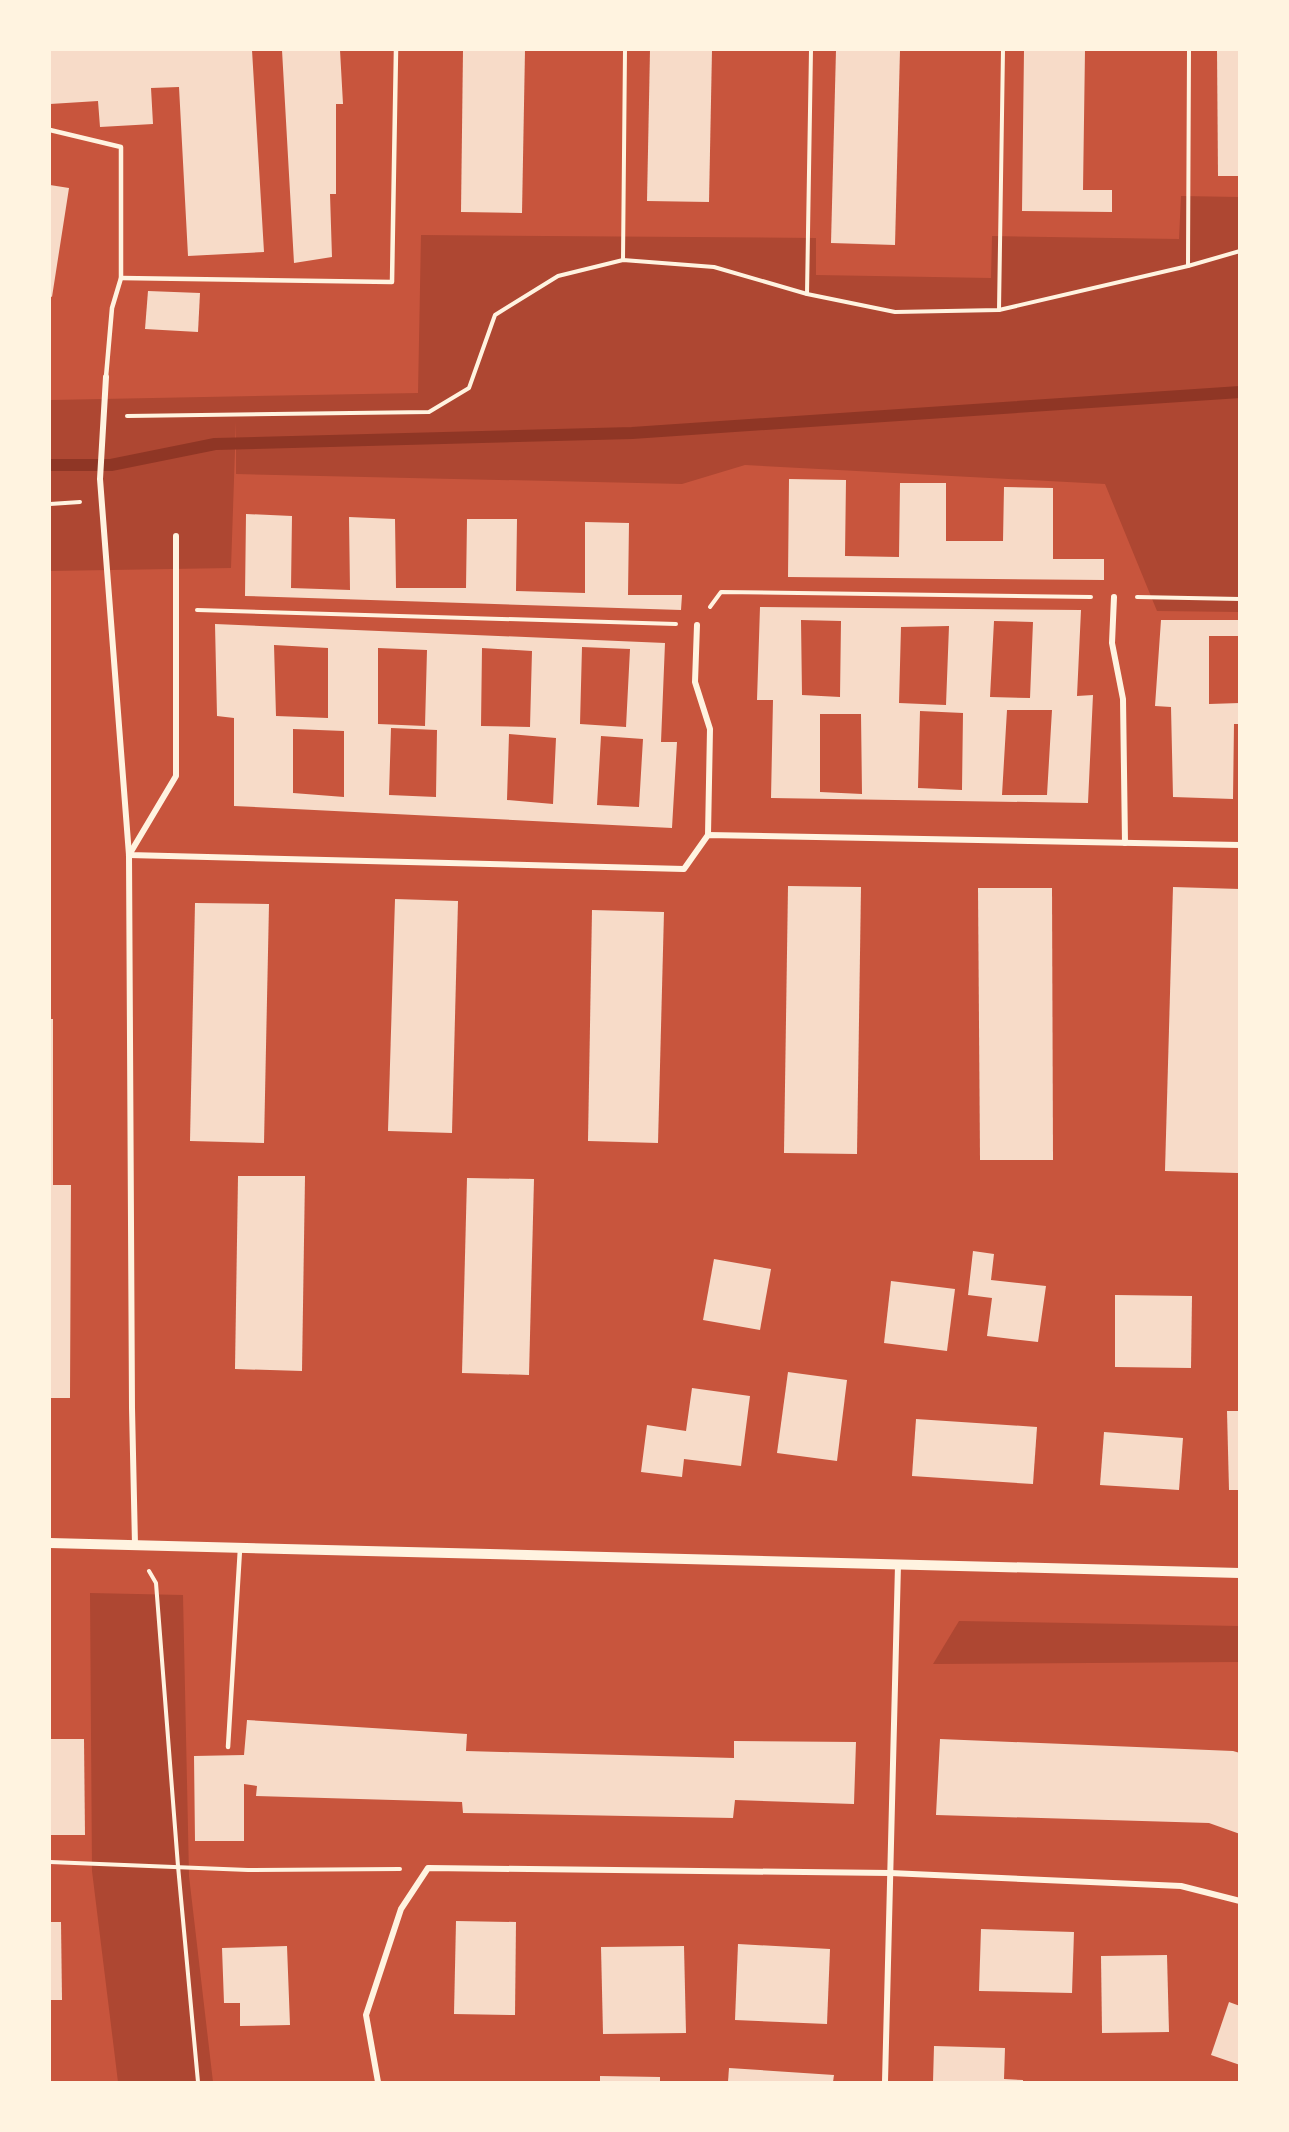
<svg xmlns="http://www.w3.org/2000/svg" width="1289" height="2132" font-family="Manrope,sans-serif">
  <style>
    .green { fill: #ae4732 }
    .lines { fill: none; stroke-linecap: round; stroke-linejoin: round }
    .stream { stroke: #8f3625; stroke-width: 12 }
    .building { fill: #f7dbc8; fill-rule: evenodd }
    .path { stroke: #fff3e0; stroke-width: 4 }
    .service { stroke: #fff3e0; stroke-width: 4.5 }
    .minor { stroke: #fff3e0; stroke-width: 6 }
    .tertiary { stroke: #fff3e0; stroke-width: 10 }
  </style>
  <rect width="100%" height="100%" fill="#c8553d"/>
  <!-- green -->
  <g class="green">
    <path d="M1181 196 1239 197V612L1157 611 1105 484 745 465 682 484 236 474V421L231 568 50 571V400L418 393 421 235 816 238V275L991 278 992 236 1179 239Z"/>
    <path d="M90 1593 183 1595 189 1876 213 2082H118L92 1871Z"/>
    <path d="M959 1621 1239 1626V1662L933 1664Z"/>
  </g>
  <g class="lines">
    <!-- stream -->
    <path class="stream" d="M50 465H111L215 444 632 433 1240 392"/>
  </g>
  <!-- building -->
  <g class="building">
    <path d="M50 50H252L264 252 188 256 179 87 151 88 153 124 100 127 98 101 50 104Z"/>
    <path d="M282 50H340L343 104H336V194H330L332 257 294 263Z"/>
    <path d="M463 50H525L522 213 461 212Z"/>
    <path d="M650 50H712L709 202 647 201Z"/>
    <path d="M836 50H900L895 245 831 243Z"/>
    <path d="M1024 50H1085L1083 190H1112V212L1022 211Z"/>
    <path d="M1217 50H1240V176H1218Z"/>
    <path d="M50 185 69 188 52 297 50 296Z"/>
    <path d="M148 291 200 293 198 332 145 329Z"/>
    <path d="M789 479 846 480 845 556 899 557 900 483H946V541H1003L1004 487 1053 488V559H1104V580L788 577Z"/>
    <path d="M246 514 292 516 291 588 350 590 349 517 395 519 396 588H466L467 519H517L516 591 585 593V522L629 523 628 595H682L681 610 245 596Z"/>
    <path d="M760 607 1081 610 1077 696 1093 695 1088 803 771 798 773 700H757ZM801 620 841 621 840 697 802 695ZM994 621 1033 622 1030 698 990 697ZM949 626 946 705 899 703 901 627ZM1007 710H1052L1047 795H1002ZM920 711 963 713 962 790 918 788ZM820 714H861L862 794 820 792Z"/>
    <path d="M1161 620H1240V636H1209V704L1240 703V724H1234L1233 799 1173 797 1171 707 1155 706Z"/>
    <path d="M215 624 665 643 661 742H677L672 828 234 806V718L217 716ZM274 645 328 648V718L276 716ZM582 647 630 649 626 727 580 724ZM378 648 427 650 425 726 378 724ZM482 648 532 651 530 727 481 726ZM391 728 437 730 436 797 389 795ZM293 729 344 731V797L293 793ZM509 734 556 738 553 804 507 800ZM601 736 643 739 639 807 597 805Z"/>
    <path d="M788 886 861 887 857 1154 784 1153Z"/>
    <path d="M1173 887 1240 889 1238 1173 1165 1171Z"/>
    <path d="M978 888H1052L1053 1160H980Z"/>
    <path d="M395 899 458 901 452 1133 388 1131Z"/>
    <path d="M195 903 269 904 264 1143 190 1141Z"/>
    <path d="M592 910 664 912 658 1143 588 1141Z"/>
    <path d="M50 1019H53V1185H71L70 1398H50Z"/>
    <path d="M238 1176H305L302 1371 235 1369Z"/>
    <path d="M467 1178 534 1179 529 1375 462 1373Z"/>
    <path d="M973 1251 994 1254 991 1280 1046 1286 1038 1342 987 1336 992 1298 968 1295Z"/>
    <path d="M714 1259 771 1269 760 1330 703 1320Z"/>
    <path d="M891 1281 955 1289 947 1351 884 1343Z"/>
    <path d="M1115 1295 1192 1296 1191 1368 1115 1367Z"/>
    <path d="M788 1372 847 1380 837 1461 777 1453Z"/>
    <path d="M692 1388 750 1396 741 1466 684 1459 682 1477 641 1472 647 1425 686 1431Z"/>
    <path d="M1227 1411H1240V1490H1229Z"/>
    <path d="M916 1419 1037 1427 1033 1484 912 1476Z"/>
    <path d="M1104 1432 1183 1438 1179 1490 1100 1485Z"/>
    <path d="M247 1720 467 1734 466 1751 734 1758V1741L856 1742 854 1804 735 1800 733 1818 463 1813 462 1802 256 1796 257 1786 244 1784V1841H195L194 1756 244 1755Z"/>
    <path d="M50 1739H84L85 1835H50Z"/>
    <path d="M940 1739 1233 1751 1240 1753V1834L1209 1823 936 1815Z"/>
    <path d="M456 1921 516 1922 515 2015 454 2014Z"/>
    <path d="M50 1922H61L62 2000H50Z"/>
    <path d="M981 1929 1074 1932 1072 1993 979 1991Z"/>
    <path d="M738 1944 830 1949 827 2024 735 2020Z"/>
    <path d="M287 1946 290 2025 240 2026V2003H224L222 1948Z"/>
    <path d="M684 1946 686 2033 603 2034 601 1947Z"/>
    <path d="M1167 1955 1169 2032 1102 2033 1101 1956Z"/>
    <path d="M1229 2002 1240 2006V2065L1211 2055Z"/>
    <path d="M934 2046 1005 2048 1004 2079 1023 2080V2082H933Z"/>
    <path d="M729 2068 834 2075 833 2082H728Z"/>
    <path d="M600 2076 660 2077V2082H600Z"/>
  </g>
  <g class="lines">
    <!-- path -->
    <g class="path">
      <path d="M623 260 625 50"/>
      <path d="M1188 266 1189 50"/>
      <path d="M807 294 811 50"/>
      <path d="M999 310 1003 50"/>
      <path d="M127 416 429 412 469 388 495 315 558 276 623 260 714 267 807 294 895 312 999 310 1188 266 1240 251"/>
      <path d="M50 504 80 502"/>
      <path d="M1137 597 1240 599"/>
      <path d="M710 607 721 592 1091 597"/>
      <path d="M197 610 676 624"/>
      <path d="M149 1571 156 1583 178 1866 198 2082"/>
      <path d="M50 1862 248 1870 400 1869"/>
    </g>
    <!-- service -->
    <g class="service">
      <path d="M50 130 121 147V278L112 308 106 377"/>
      <path d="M121 278 392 282 396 50"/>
      <path d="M228 1747 240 1549"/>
    </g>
    <!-- minor -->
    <g class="minor">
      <path d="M106 377 100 479 129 855 132 1408 135 1545"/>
      <path d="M176 536V776L129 855 684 869 708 835 1240 845"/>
      <path d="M1114 597 1112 643 1123 699 1125 843"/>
      <path d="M697 625 695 682 710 729 708 835"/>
      <path d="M378 2082 366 2015 401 1909 428 1868 890 1873 1181 1886 1240 1901"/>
      <path d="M885 2082 898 1565"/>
    </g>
    <!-- tertiary -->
    <path class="tertiary" d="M50 1543 1240 1573"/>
  </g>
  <!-- border -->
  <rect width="1289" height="2132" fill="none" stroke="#fff3e0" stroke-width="102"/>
</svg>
